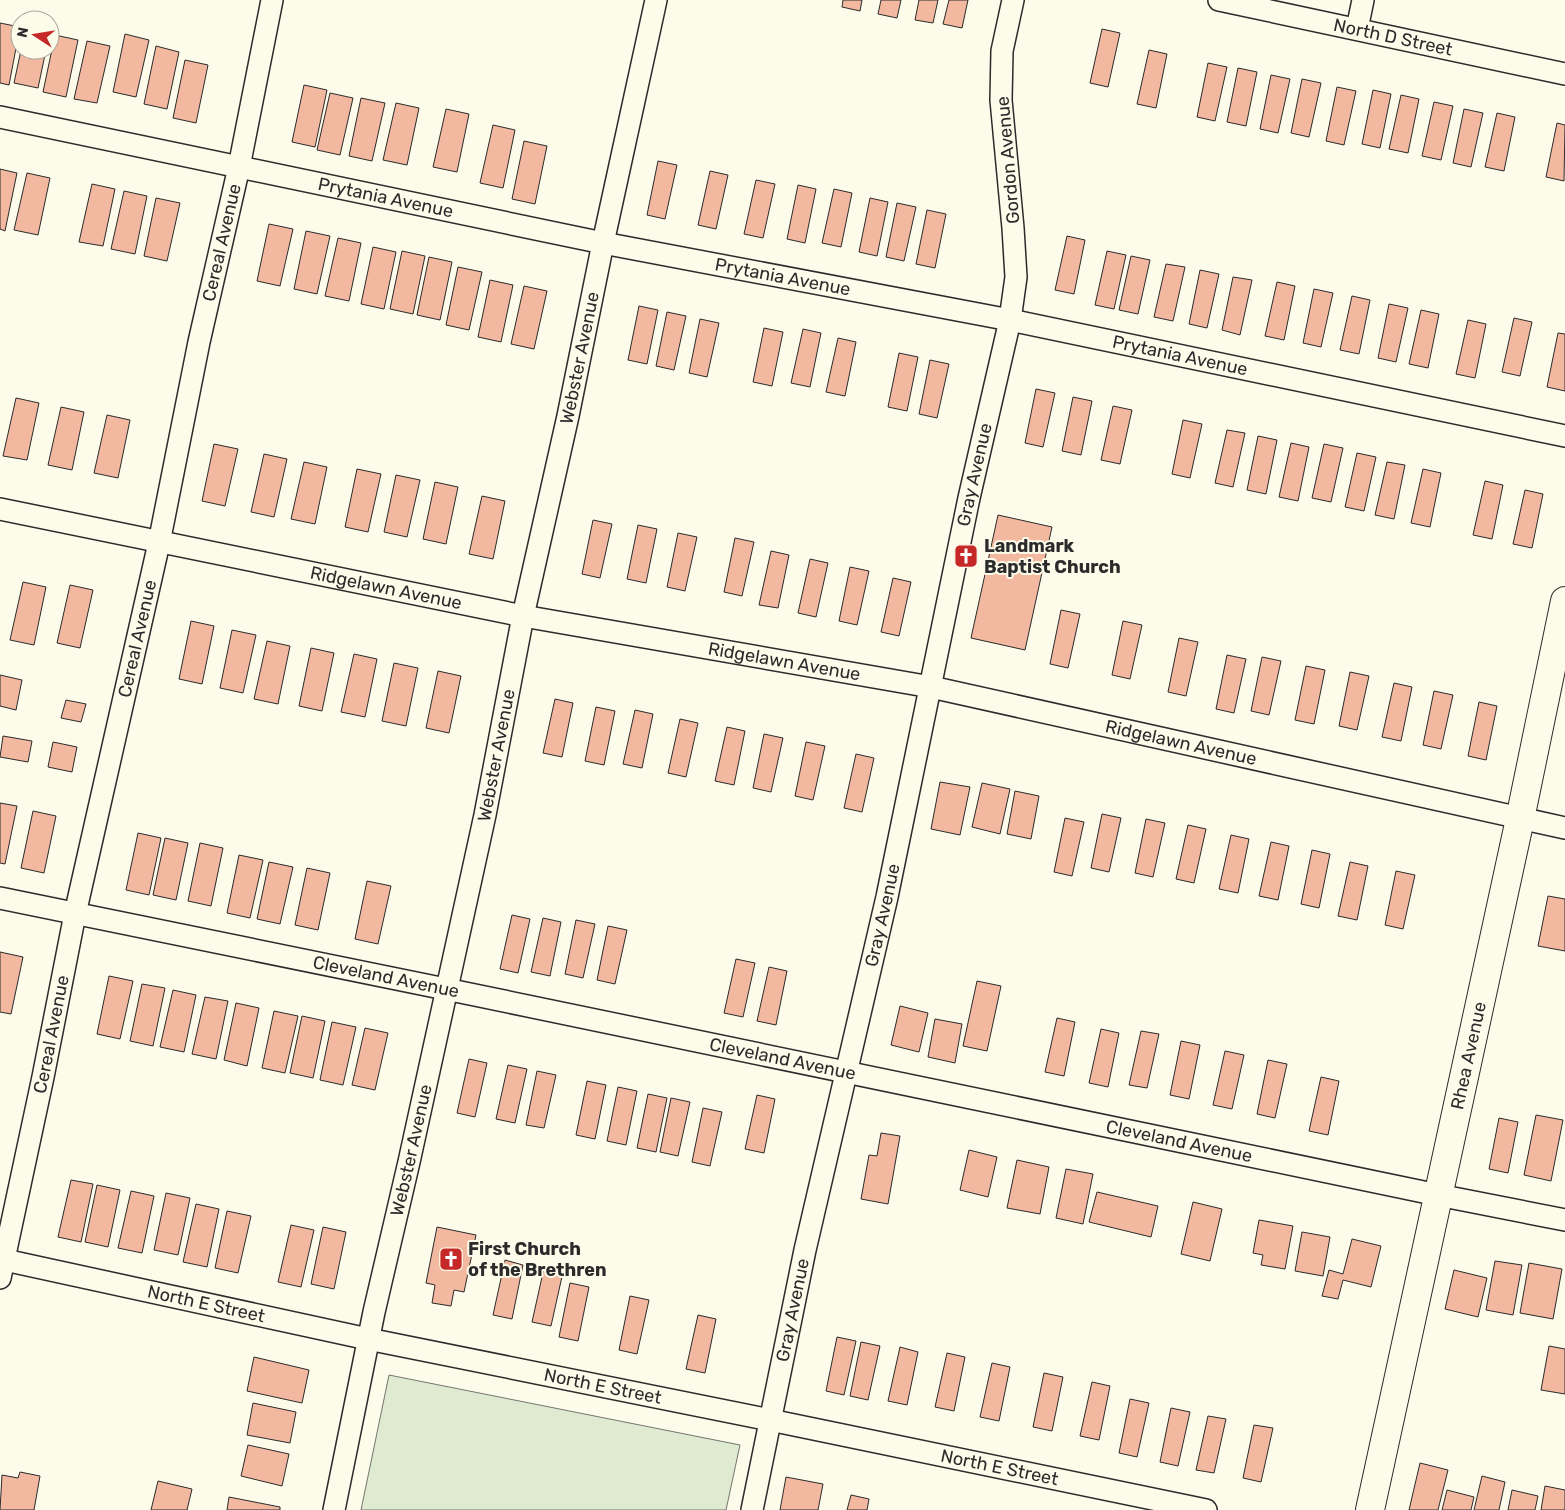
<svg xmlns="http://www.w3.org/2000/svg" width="1565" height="1510" font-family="Rubik,sans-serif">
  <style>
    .green { fill: #deebd1; stroke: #74746e }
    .building { fill: #f2b8a0; stroke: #2b2b2b }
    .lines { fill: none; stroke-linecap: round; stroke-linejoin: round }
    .street-casing { stroke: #2b2b2b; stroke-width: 24 }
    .secondary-casing { stroke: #2b2b2b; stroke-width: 30 }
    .street { stroke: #fdfbea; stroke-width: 21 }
    .secondary { stroke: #fdfbea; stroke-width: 28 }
    .labels { text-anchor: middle; stroke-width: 4; stroke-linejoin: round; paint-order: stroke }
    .street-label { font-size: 18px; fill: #2b2b2b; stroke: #fdfbea }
    .poi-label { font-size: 18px; font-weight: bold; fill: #2b2b2b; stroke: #fdfbea; text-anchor: start }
  </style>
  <rect width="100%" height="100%" fill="#fdfbea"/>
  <!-- green -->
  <path class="green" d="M389 1375 740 1445 726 1510H361Z"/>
  <!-- building -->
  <g class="building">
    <path d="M843 0H862L860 11 842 7Z"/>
    <path d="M881 0H901L897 18 878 14Z"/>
    <path d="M919 0H938L933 23 915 20Z"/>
    <path d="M949 0H968L962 28 943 24Z"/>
    <path d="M0 23 20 27 9 85 0 83Z"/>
    <path d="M1102 29 1120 33 1108 87 1090 83Z"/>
    <path d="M125 34 149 40 136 97 113 92Z"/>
    <path d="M55 35 78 40 66 97 43 92Z"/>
    <path d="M87 41 110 46 97 103 74 99Z"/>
    <path d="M156 46 179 52 167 109 144 104Z"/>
    <path d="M21 50H46L38 88 14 83Z"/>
    <path d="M1149 50 1167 54 1156 108 1137 104Z"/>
    <path d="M185 60 208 65 196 123 173 118Z"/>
    <path d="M1208 63 1227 67 1215 121 1197 117Z"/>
    <path d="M1238 68 1257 72 1246 126 1227 122Z"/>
    <path d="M1271 75 1290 79 1278 133 1260 129Z"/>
    <path d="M1302 79 1321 83 1309 137 1291 133Z"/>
    <path d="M304 85 327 90 315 147 292 142Z"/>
    <path d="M1337 87 1356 91 1344 145 1326 141Z"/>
    <path d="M1373 90 1391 94 1380 148 1362 144Z"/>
    <path d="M330 93 353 98 340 155 317 150Z"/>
    <path d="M1401 95 1419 99 1408 153 1389 149Z"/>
    <path d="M361 98 385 103 372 161 349 156Z"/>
    <path d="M1434 102 1453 106 1441 160 1422 156Z"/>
    <path d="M396 103 419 108 407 165 383 160Z"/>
    <path d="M446 109 469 114 457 172 433 167Z"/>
    <path d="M1464 109 1483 113 1471 167 1453 163Z"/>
    <path d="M1497 113 1515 117 1504 171 1485 167Z"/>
    <path d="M1557 123 1565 125 1564 181 1546 177Z"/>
    <path d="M493 125 515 130 503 188 480 183Z"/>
    <path d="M524 141 547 146 535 204 512 199Z"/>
    <path d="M658 161 677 165 665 219 647 215Z"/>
    <path d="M0 169 17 173 5 231 0 229Z"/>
    <path d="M710 171 728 175 716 229 698 225Z"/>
    <path d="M27 173 50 178 38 235 14 230Z"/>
    <path d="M756 180 775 184 763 238 744 234Z"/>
    <path d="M92 184 115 189 103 246 79 242Z"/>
    <path d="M798 185 816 189 805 243 787 239Z"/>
    <path d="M834 189 852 193 841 247 822 243Z"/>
    <path d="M124 191 147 196 135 254 111 249Z"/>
    <path d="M156 198 180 203 167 261 144 256Z"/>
    <path d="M870 198 888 202 877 256 859 252Z"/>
    <path d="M897 203 916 207 904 261 886 257Z"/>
    <path d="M927 210 946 214 935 268 916 264Z"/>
    <path d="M269 224 293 229 280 286 257 281Z"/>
    <path d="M306 231 330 236 317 294 294 289Z"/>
    <path d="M1067 236 1085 240 1074 294 1055 290Z"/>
    <path d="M338 238 361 243 349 301 325 296Z"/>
    <path d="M373 247 396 252 384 309 361 304Z"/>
    <path d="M402 251 425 256 413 314 390 309Z"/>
    <path d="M1107 251 1126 255 1114 309 1095 305Z"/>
    <path d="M1131 256 1150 260 1138 314 1119 310Z"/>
    <path d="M429 257 452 262 440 320 417 315Z"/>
    <path d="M1166 264 1185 267 1173 321 1154 317Z"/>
    <path d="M458 267 482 272 469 330 446 325Z"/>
    <path d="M1200 270 1219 274 1207 328 1189 324Z"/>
    <path d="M1233 277 1252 280 1240 335 1222 330Z"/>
    <path d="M490 280 513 285 501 342 478 337Z"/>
    <path d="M1277 282 1295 286 1284 340 1265 336Z"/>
    <path d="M524 286 547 291 534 349 511 344Z"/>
    <path d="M1314 289 1333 293 1321 347 1303 343Z"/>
    <path d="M1352 296 1370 300 1359 354 1340 350Z"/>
    <path d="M1389 304 1408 308 1396 362 1378 358Z"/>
    <path d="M639 306 658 310 647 364 628 360Z"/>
    <path d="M1421 310 1439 314 1428 368 1409 364Z"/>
    <path d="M667 312 686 316 674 370 656 366Z"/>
    <path d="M1514 318 1532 322 1520 376 1502 372Z"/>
    <path d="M700 319 719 323 707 377 689 373Z"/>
    <path d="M1468 320 1486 324 1475 378 1456 374Z"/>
    <path d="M764 328 783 332 772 386 753 382Z"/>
    <path d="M803 329 821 333 810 387 791 383Z"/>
    <path d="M1558 333 1565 334V391L1547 387Z"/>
    <path d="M838 338 856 342 845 396 826 392Z"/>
    <path d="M899 353 918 357 907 411 888 407Z"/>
    <path d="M930 360 949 364 937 418 919 414Z"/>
    <path d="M1036 389 1055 393 1043 447 1025 443Z"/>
    <path d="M1073 397 1092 401 1081 455 1062 451Z"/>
    <path d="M16 398 39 403 27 460 3 456Z"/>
    <path d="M1113 406 1132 410 1120 464 1101 460Z"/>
    <path d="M61 407 84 412 72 470 48 465Z"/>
    <path d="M107 415 130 420 118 478 94 473Z"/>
    <path d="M1183 420 1202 424 1190 478 1172 474Z"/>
    <path d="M1227 430 1245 433 1233 487 1215 483Z"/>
    <path d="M1258 436 1277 440 1266 494 1247 490Z"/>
    <path d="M1291 443 1309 447 1298 501 1279 497Z"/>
    <path d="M214 444 238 449 225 506 202 501Z"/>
    <path d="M1324 444 1343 448 1331 502 1312 498Z"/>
    <path d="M1357 453 1376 457 1364 511 1345 507Z"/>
    <path d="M264 454 287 459 274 517 251 512Z"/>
    <path d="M304 462 327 467 315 524 291 519Z"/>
    <path d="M1387 462 1405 465 1394 519 1375 515Z"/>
    <path d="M357 469 381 474 368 532 345 527Z"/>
    <path d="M1423 469 1441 473 1430 527 1411 523Z"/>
    <path d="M396 475 420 480 407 537 384 532Z"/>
    <path d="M1485 481 1503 485 1492 539 1473 535Z"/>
    <path d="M435 482 458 487 446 544 423 539Z"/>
    <path d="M1525 490 1543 494 1532 548 1513 544Z"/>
    <path d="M482 496 505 501 493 559 469 554Z"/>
    <path d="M998 515 1052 527 1025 650 971 638Z"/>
    <path d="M593 520 612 524 600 578 582 574Z"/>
    <path d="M638 525 657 529 646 583 627 579Z"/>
    <path d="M678 533 697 537 685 591 667 587Z"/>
    <path d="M735 538 754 542 742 596 724 592Z"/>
    <path d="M771 551 789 555 778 608 759 605Z"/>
    <path d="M810 559 828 563 816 617 798 613Z"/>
    <path d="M850 567 869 571 857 625 839 621Z"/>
    <path d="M893 578 911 582 899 636 881 632Z"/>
    <path d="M23 582 46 587 34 645 10 640Z"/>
    <path d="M70 585 93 590 80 648 57 643Z"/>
    <path d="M1061 610 1080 614 1068 668 1050 664Z"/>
    <path d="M191 621 214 626 202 684 179 679Z"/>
    <path d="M1123 621 1142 625 1130 679 1112 675Z"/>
    <path d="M232 630 256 635 243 693 220 688Z"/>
    <path d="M1179 638 1198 642 1186 696 1168 692Z"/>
    <path d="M267 641 290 646 278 704 254 699Z"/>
    <path d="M311 648 334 653 322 711 299 706Z"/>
    <path d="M354 654 377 659 365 717 341 712Z"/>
    <path d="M1227 655 1246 659 1234 713 1216 709Z"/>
    <path d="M1262 657 1281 661 1269 715 1251 711Z"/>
    <path d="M394 663 418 668 406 726 382 721Z"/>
    <path d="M1306 666 1325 670 1314 724 1295 720Z"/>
    <path d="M438 671 461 676 449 733 426 728Z"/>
    <path d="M1350 672 1369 676 1357 730 1339 726Z"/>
    <path d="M0 675 22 680 16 710 0 706Z"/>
    <path d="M1394 683 1412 687 1401 741 1382 737Z"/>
    <path d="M1434 691 1453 695 1441 749 1423 745Z"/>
    <path d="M555 699 573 703 562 757 543 753Z"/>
    <path d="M66 700 86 704 81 722 61 718Z"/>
    <path d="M1479 702 1497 706 1486 760 1468 756Z"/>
    <path d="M596 707 615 711 604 765 585 761Z"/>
    <path d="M635 710 653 714 642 768 623 764Z"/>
    <path d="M680 719 698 723 686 777 668 773Z"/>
    <path d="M727 727 745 731 734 785 715 781Z"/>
    <path d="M764 734 783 738 771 792 753 788Z"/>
    <path d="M3 736 32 741 28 762 0 757Z"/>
    <path d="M53 742 77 747 72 772 48 767Z"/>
    <path d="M806 742 825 746 813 800 795 796Z"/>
    <path d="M856 754 874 758 862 812 844 808Z"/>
    <path d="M940 782 970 787 960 835 931 829Z"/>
    <path d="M982 783 1010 789 1000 834 972 827Z"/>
    <path d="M1015 791 1039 796 1031 839 1007 834Z"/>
    <path d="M0 803 17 806 5 864 0 863Z"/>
    <path d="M33 811 56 816 44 873 21 868Z"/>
    <path d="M1102 814 1121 818 1109 872 1091 868Z"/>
    <path d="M1065 818 1084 822 1072 876 1054 872Z"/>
    <path d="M1146 819 1165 823 1153 877 1135 873Z"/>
    <path d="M1188 825 1206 829 1194 883 1176 879Z"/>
    <path d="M138 833 161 838 149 895 126 890Z"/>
    <path d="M1231 835 1249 839 1238 893 1219 889Z"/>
    <path d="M165 838 188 843 176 900 153 895Z"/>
    <path d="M1271 842 1289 846 1278 900 1259 896Z"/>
    <path d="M200 843 223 848 211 906 188 901Z"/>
    <path d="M1312 850 1330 854 1319 908 1301 904Z"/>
    <path d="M239 855 263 860 250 918 227 913Z"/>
    <path d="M269 862 293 867 280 924 257 919Z"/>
    <path d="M1350 862 1368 866 1357 920 1338 916Z"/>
    <path d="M307 868 330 873 318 930 295 925Z"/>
    <path d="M1396 871 1415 875 1403 929 1385 925Z"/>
    <path d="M367 881 391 886 378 944 355 939Z"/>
    <path d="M1548 896 1565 899V951L1538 946Z"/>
    <path d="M512 915 530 919 518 973 500 969Z"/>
    <path d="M543 918 561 922 550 976 531 972Z"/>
    <path d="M576 920 595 924 583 978 565 974Z"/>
    <path d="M608 926 627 930 615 984 597 980Z"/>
    <path d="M0 952 23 957 11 1014 0 1012Z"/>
    <path d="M736 959 755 963 743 1017 724 1013Z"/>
    <path d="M769 967 787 971 776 1025 757 1021Z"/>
    <path d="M109 976 133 981 120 1039 97 1034Z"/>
    <path d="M977 981 1001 986 987 1051 963 1046Z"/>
    <path d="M142 984 165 988 153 1046 130 1041Z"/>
    <path d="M173 990 196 995 184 1052 160 1047Z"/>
    <path d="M205 997 228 1001 216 1059 192 1054Z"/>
    <path d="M236 1003 259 1008 247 1066 224 1060Z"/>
    <path d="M900 1006 928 1013 919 1052 891 1045Z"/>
    <path d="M274 1011 298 1016 285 1073 262 1068Z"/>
    <path d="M302 1016 325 1021 313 1078 290 1073Z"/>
    <path d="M1057 1018 1075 1022 1064 1076 1045 1072Z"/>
    <path d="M935 1019 962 1024 955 1063 928 1057Z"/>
    <path d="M332 1022 356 1027 343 1085 320 1080Z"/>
    <path d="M365 1028 388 1033 375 1090 352 1085Z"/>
    <path d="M1101 1029 1119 1033 1108 1087 1089 1083Z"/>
    <path d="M1141 1031 1159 1034 1147 1088 1129 1085Z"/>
    <path d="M1181 1041 1200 1045 1189 1099 1170 1095Z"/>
    <path d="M1225 1051 1244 1055 1232 1109 1213 1105Z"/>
    <path d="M469 1059 487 1063 475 1117 457 1113Z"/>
    <path d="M1268 1060 1287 1064 1275 1118 1257 1114Z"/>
    <path d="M508 1065 527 1069 515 1123 496 1119Z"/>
    <path d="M537 1071 556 1075 544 1128 526 1125Z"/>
    <path d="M1321 1077 1339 1081 1328 1135 1309 1131Z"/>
    <path d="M587 1081 606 1085 595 1139 576 1135Z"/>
    <path d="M618 1087 637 1091 626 1145 607 1141Z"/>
    <path d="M648 1094 667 1098 656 1152 637 1148Z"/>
    <path d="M757 1095 775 1099 764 1153 745 1149Z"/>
    <path d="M671 1098 690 1102 678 1156 660 1152Z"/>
    <path d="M703 1108 722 1112 710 1166 692 1162Z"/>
    <path d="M1536 1115 1563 1120 1551 1181 1524 1175Z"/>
    <path d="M1499 1118 1518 1122 1508 1173 1489 1169Z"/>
    <path d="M881 1133 900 1136 888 1204 861 1199 869 1155 877 1156Z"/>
    <path d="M969 1150 997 1157 988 1197 960 1190Z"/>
    <path d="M1017 1160 1049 1167 1040 1214 1007 1208Z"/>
    <path d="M1066 1169 1093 1174 1083 1224 1056 1218Z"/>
    <path d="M71 1180 93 1184 81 1242 58 1237Z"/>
    <path d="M97 1185 120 1190 108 1247 85 1242Z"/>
    <path d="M131 1191 154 1196 142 1253 118 1248Z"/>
    <path d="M1097 1192 1158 1206 1151 1237 1089 1222Z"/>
    <path d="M166 1193 190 1198 178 1255 154 1250Z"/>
    <path d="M1193 1202 1222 1209 1210 1261 1181 1254Z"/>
    <path d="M196 1204 219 1209 207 1267 183 1262Z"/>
    <path d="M227 1211 251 1216 238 1273 215 1268Z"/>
    <path d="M1259 1220 1293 1226 1285 1269 1261 1265 1263 1255 1253 1253Z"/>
    <path d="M291 1225 314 1230 301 1287 278 1282Z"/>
    <path d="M323 1227 346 1232 334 1289 311 1284Z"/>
    <path d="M437 1227 476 1235 464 1292 454 1290 451 1306 432 1303 435 1285 426 1283Z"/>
    <path d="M1302 1232 1330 1237 1323 1276 1295 1271Z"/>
    <path d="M1352 1239 1381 1246 1371 1287 1343 1280 1338 1299 1322 1296 1329 1270 1343 1274Z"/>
    <path d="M505 1260 523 1265 512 1319 493 1315Z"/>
    <path d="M1495 1261 1522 1265 1513 1315 1486 1310Z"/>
    <path d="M1529 1263 1562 1269 1553 1319 1520 1313Z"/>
    <path d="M544 1268 563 1272 551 1326 532 1322Z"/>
    <path d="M1454 1270 1487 1278 1478 1317 1445 1309Z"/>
    <path d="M570 1283 589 1287 578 1341 559 1337Z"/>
    <path d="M630 1296 649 1300 637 1354 619 1350Z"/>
    <path d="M698 1315 716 1319 705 1373 686 1369Z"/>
    <path d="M837 1337 856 1341 844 1395 826 1391Z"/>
    <path d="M861 1342 880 1346 868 1400 850 1396Z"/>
    <path d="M1549 1346 1565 1349V1394L1541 1390Z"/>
    <path d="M900 1347 918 1352 907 1405 888 1401Z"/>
    <path d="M947 1353 965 1357 954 1411 935 1407Z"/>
    <path d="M254 1357 309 1370 302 1403 247 1391Z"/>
    <path d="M992 1363 1010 1367 999 1421 980 1417Z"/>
    <path d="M1044 1373 1063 1377 1052 1431 1033 1427Z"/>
    <path d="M1092 1382 1110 1386 1099 1440 1080 1436Z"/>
    <path d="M1130 1399 1149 1403 1137 1457 1119 1453Z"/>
    <path d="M253 1403 296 1412 290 1443 247 1435Z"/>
    <path d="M1171 1408 1190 1412 1178 1466 1160 1462Z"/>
    <path d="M1208 1416 1226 1419 1214 1473 1196 1470Z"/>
    <path d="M1254 1425 1273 1428 1261 1482 1243 1478Z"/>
    <path d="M248 1445 289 1454 282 1486 241 1476Z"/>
    <path d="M1420 1463 1448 1470 1438 1510H1409Z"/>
    <path d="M20 1472 40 1476 34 1510H0L2 1475 18 1478Z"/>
    <path d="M1482 1476 1505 1482 1499 1510H1474Z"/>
    <path d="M786 1477 823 1484 818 1510H780Z"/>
    <path d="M158 1481 192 1489 187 1510H151Z"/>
    <path d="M1545 1486 1565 1490V1510H1541Z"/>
    <path d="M1447 1490 1474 1497 1471 1510H1442Z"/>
    <path d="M1512 1490 1538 1496 1535 1510H1508Z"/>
    <path d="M851 1495 869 1499 867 1510H847Z"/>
    <path d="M229 1497 280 1507V1510H227Z"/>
  </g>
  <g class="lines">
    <!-- street casing -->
    <g class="street-casing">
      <g id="street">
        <path id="s1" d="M1219 0 1565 74"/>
        <path d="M1357 29 1363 0"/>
        <path id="s2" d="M0 117 603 243 1010 320 1565 436"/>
        <path id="s3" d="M0 509 523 616 931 687 1565 828"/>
        <path id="s4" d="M0 898 470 994 1438 1195 1565 1220"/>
        <path id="s5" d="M0 1259 368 1339 770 1420 1206 1510"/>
        <path id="s6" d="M0 1278 43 1077 75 914 159 543 199 342 239 167 272 0"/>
        <path id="s7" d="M334 1510 374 1312 409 1162 485 815 523 616 568 416 603 243 656 0"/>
        <path id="s8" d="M752 1510 805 1250 887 897 969 498 1010 320 1016 277 1013 228 1001 100 1002 51 1013 0"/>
      </g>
    </g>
    <!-- secondary casing -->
    <g class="secondary-casing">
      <g id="secondary">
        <path id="s9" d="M1370 1510 1520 819 1565 601"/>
      </g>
    </g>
    <!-- street -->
    <use href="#street" class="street"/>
    <!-- secondary -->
    <use href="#secondary" class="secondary"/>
  </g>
  <!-- icons -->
  <defs>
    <g id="church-square" transform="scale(1.25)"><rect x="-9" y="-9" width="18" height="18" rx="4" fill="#c62828" stroke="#fdfbea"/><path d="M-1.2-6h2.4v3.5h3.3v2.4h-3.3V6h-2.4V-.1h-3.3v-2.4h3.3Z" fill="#fff"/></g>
  </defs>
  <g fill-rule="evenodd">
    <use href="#church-square" x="966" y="556"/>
    <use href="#church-square" x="451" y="1259"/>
  </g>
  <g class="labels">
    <!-- street labels -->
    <g class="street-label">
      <text dy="6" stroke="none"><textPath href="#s1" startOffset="178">North D Street</textPath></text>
      <text transform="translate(1008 160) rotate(-95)" y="6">Gordon Avenue</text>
      <text dy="6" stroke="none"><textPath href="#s2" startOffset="394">Prytania Avenue</textPath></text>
      <text dy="6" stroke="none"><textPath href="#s6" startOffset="1059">Cereal Avenue</textPath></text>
      <text dy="6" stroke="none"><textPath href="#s2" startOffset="799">Prytania Avenue</textPath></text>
      <text dy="6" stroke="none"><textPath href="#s2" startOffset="1204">Prytania Avenue</textPath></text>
      <text dy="6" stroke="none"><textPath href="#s7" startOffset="1178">Webster Avenue</textPath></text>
      <text dy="6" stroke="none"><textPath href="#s8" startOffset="1059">Gray Avenue</textPath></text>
      <text dy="6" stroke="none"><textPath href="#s3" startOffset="394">Ridgelawn Avenue</textPath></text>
      <text dy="6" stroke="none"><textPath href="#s6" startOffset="654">Cereal Avenue</textPath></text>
      <text dy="6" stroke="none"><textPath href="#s3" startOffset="799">Ridgelawn Avenue</textPath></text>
      <text dy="6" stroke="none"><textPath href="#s3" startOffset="1204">Ridgelawn Avenue</textPath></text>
      <text dy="6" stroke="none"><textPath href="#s7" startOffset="772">Webster Avenue</textPath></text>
      <text dy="6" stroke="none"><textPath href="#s8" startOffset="609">Gray Avenue</textPath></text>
      <text dy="6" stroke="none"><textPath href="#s4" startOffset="394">Cleveland Avenue</textPath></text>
      <text dy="6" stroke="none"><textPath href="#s6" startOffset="249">Cereal Avenue</textPath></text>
      <text dy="6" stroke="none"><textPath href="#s9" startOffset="465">Rhea Avenue</textPath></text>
      <text dy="6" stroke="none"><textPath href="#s4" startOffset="799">Cleveland Avenue</textPath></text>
      <text dy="6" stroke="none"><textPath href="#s4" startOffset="1204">Cleveland Avenue</textPath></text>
      <text dy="6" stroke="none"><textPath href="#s7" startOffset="368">Webster Avenue</textPath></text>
      <text dy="6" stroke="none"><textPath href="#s5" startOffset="211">North E Street</textPath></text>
      <text dy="6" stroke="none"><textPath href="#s8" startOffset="204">Gray Avenue</textPath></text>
      <text dy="6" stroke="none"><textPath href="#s5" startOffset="616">North E Street</textPath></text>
      <text dy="6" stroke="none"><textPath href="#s5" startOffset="1021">North E Street</textPath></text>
    </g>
    <!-- poi labels -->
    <g class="poi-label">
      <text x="984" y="552">Landmark<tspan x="984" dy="21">Baptist Church</tspan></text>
      <text x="468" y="1255">First Church<tspan x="468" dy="21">of the Brethren</tspan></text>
    </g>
  </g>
  <!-- north arrow -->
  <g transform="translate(35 35) rotate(282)"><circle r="24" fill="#fdfbea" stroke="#a9a89e"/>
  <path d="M0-4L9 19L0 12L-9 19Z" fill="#c62828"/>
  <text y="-8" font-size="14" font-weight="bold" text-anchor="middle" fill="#2b2b2b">N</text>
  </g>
</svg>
